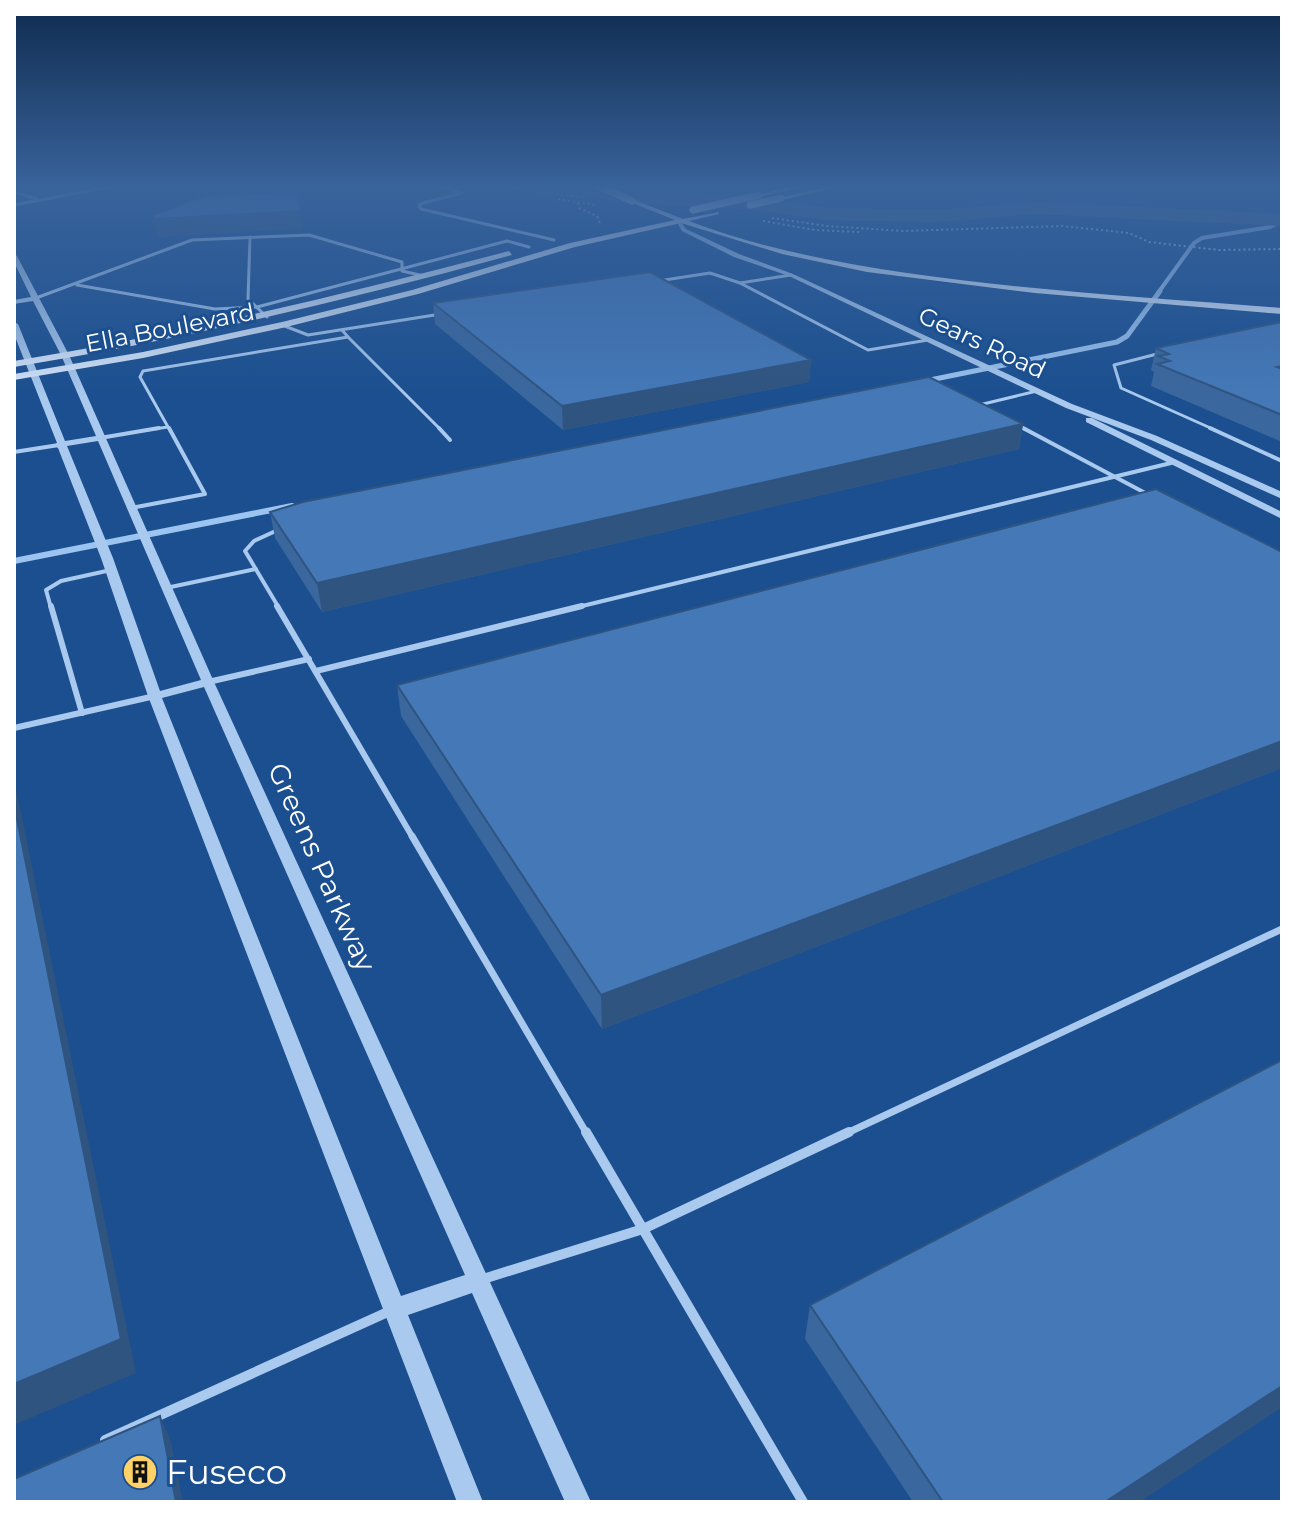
<svg xmlns="http://www.w3.org/2000/svg" width="1296" height="1516" font-family="Montserrat,sans-serif">
  <style>
    .lines { fill: none; stroke-linecap: round; stroke-linejoin: round }
    .stream-far2 { stroke: #9cc4f0; stroke-width: 4 }
    .stream-far1 { stroke: #9cc4f0; stroke-width: 5 }
    .stream { stroke: #9cc4f0; stroke-width: 6 }
    .river { fill: #3c6290; fill-rule: evenodd }
    .path { stroke: #a9c9ee; stroke-width: 2; stroke-dasharray: 2 3; stroke-linecap: butt }
    .service-far4 { stroke: #a9c9ee; stroke-width: 3 }
    .service-far3 { stroke: #a9c9ee; stroke-width: 4 }
    .service-far2 { stroke: #a9c9ee; stroke-width: 6 }
    .service-far1 { stroke: #a9c9ee; stroke-width: 7 }
    .service { stroke: #a9c9ee; stroke-width: 10 }
    .tertiary { fill: #a9c9ee; fill-rule: evenodd }
    .secondary { fill: #d6e6fa; fill-rule: evenodd }
    .secondary-bridge { stroke: #d6e6fa; stroke-width: 7 }
    .wall { fill: #3a679d }
    .shaded-wall { fill: #305480 }
    .building { fill: #4478b7; stroke: #305480; stroke-width: 2 }
    .labels { text-anchor: middle; stroke-width: 6; stroke-linejoin: round; paint-order: stroke }
    .far-street-label { font-size: 24px; fill: #fff; stroke: #1b4f8f }
    .street-label { font-size: 28px; fill: #fff; stroke: #1b4f8f }
    .near-poi-label { font-size: 34px; fill: #fff; stroke: #1b4f8f; text-anchor: start }
  </style>
  <rect width="100%" height="100%" fill="#1b4f8f"/>
  <g class="lines">
    <!-- stream-far2 -->
    <path class="stream-far2" d="M1158 293 1194 243 1202 238 1270 227 1282 221"/>
    <!-- stream-far1 -->
    <path class="stream-far1" d="M925 381 1117 342 1127 336 1160 291"/>
    <!-- stream -->
    <path class="stream" d="M14 561 292 506"/>
    <!-- river -->
    <path class="river" d="M540 185H588L628 191 756 198 827 208 936 210 1036 202 1282 214V226L1036 214 936 222 827 220 756 210 628 203 550 191Z"/>
    <!-- path -->
    <g class="path">
      <path d="M487 185 587 198"/>
      <path d="M558 199 596 205"/>
      <path d="M578 203 579 208 597 216 600 223"/>
      <path d="M772 218 827 226 903 231 1062 226 1129 233 1149 242 1219 250 1282 249"/>
      <path d="M763 221 815 230 860 232"/>
    </g>
    <!-- service-far4 -->
    <g class="service-far4">
      <path d="M437 185 462 193 423 203 419 205 421 209 554 240"/>
      <path d="M14 192 37 199"/>
      <path d="M14 205 119 185"/>
      <path d="M250 237 248 299 267 317"/>
      <path d="M658 281 710 273 740 283 791 275"/>
      <path d="M740 283 868 350 928 340"/>
      <path d="M77 285 215 309 257 307 507 241 529 247"/>
      <path d="M36 298 192 240 309 235 402 262V271L424 276"/>
      <path d="M282 325 308 335 441 314"/>
      <path d="M348 337 441 430"/>
      <path d="M1161 353 1114 365 1121 388 1215 430"/>
      <path d="M983 407 979 405 1037 391"/>
      <path d="M1018 426 1026 430"/>
      <path d="M168 427 170 430"/>
      <path d="M147 430 168 427 140 377 143 371 348 337 342 330"/>
    </g>
    <!-- service-far3 -->
    <g class="service-far3">
      <path d="M439 428 450 440"/>
      <path d="M1023 428 1149 495"/>
      <path d="M1210 428 1282 461"/>
      <path d="M100 438 159 428"/>
      <path d="M14 452 59 445"/>
      <path d="M131 508 205 494 169 428"/>
      <path d="M166 588 256 569"/>
      <path d="M51 608 46 590 61 581 111 570"/>
      <path d="M279 608 245 551 254 541 280 529"/>
      <path d="M574 608 1171 463"/>
    </g>
    <!-- service-far2 -->
    <g class="service-far2">
      <path d="M51 606 82 713"/>
      <path d="M277 606 413 838"/>
      <path d="M316 671 582 606"/>
      <path d="M208 682 309 659"/>
      <path d="M14 728 155 696"/>
    </g>
    <!-- service-far1 -->
    <g class="service-far1">
      <path d="M412 836 587 1134"/>
      <path d="M845 1134 1282 929"/>
    </g>
    <!-- service -->
    <g class="service">
      <path d="M586 1132 803 1502"/>
      <path d="M480 1280 643 1229 849 1132"/>
      <path d="M105 1440 390 1311"/>
    </g>
    <!-- tertiary -->
    <g class="tertiary">
      <path d="M676 221H680L686 229 739 254 793 274 1072 404 1157 436 1282 492V499L1151 440 1066 408 789 276 734 257 682 231Z"/>
      <path d="M14 254 17 256 69 355 214 682 591 1502H565L472 1293 408 1315 483 1502H457L148 696 101 558 58 448 54 445 57 443 14 334V322L18 324 65 441 96 436 61 355 33 301 14 304V300L31 297 14 262ZM98 441 201 680 160 691 113 558 67 446ZM204 687 465 1275 401 1296 162 698Z"/>
      <path d="M1086 418H1092L1282 512V519L1086 422Z"/>
    </g>
    <!-- secondary -->
    <g class="secondary">
      <path d="M836 185H848L781 200 778 198Z"/>
      <path d="M793 186 795 189 759 197 756 195Z"/>
      <path d="M632 199 683 219 719 212V214L689 221C759 248 834 262 907 273 1031 291 1157 298 1282 308V314L1035 293 867 272 782 254 681 223 575 247 418 294 282 328 143 358 14 380V374L143 352 282 322 412 290 570 243 675 220 630 202Z"/>
      <path d="M509 251 512 255C347 300 182 340 14 367V361C182 334 345 294 509 251Z"/>
    </g>
    <!-- secondary-bridge -->
    <g class="secondary-bridge">
      <path d="M597 185 632 201"/>
      <path d="M750 205 781 198"/>
      <path d="M693 210 759 195"/>
    </g>
  </g>
  <!-- wall -->
  <g class="wall">
    <path d="M21 185H56L34 189Z"/>
    <path d="M433 303 811 360 809 382 563 430 435 324Z"/>
    <path d="M1282 322V442L1151 386 1154 372 1151 370 1156 348Z"/>
    <path d="M1023 424 1019 449 322 612 275 538 270 512Z"/>
    <path d="M1282 552V768L602 1029 401 716 397 685Z"/>
    <path d="M810 1305 1140 1502H913L805 1339Z"/>
  </g>
  <!-- shaded-wall -->
  <g class="shaded-wall">
    <path d="M33 185H56L34 189Z"/>
    <path d="M300 211 303 228 158 237 154 219Z"/>
    <path d="M811 360 809 382 563 430 562 406Z"/>
    <path d="M1023 424 1019 449 322 612 317 583Z"/>
    <path d="M1282 741V768L602 1029 601 995Z"/>
    <path d="M14 779 136 1373 14 1425Z"/>
    <path d="M1282 1386V1407L1140 1502H1105Z"/>
    <path d="M160 1416 171 1442 183 1502H176Z"/>
  </g>
  <!-- building -->
  <g class="building">
    <path d="M297 191 300 211 154 219 153 215 204 196Z"/>
    <path d="M650 272 811 360 562 406 433 303Z"/>
    <path d="M1282 322V366L1277 367 1282 369V415L1157 364 1170 361 1158 356 1169 354 1156 348Z"/>
    <path d="M929 377 1023 424 317 583 270 512 303 502Z"/>
    <path d="M1156 489 1282 552V741L601 995 397 685Z"/>
    <path d="M14 804 121 1339 14 1384Z"/>
    <path d="M1282 1060V1386L1105 1502H943L810 1305Z"/>
    <path d="M160 1416 176 1502H14V1479Z"/>
  </g>
  <!-- sky -->
  <linearGradient id="sky" x2="0" y2="1"><stop stop-color="#0f2b4f"/><stop offset="0.47" stop-color="#39639b"/><stop offset="1" stop-color="#39639b" stop-opacity="0"/></linearGradient>
  <rect width="1296" height="397" fill="url(#sky)"/>
  <!-- icons -->
  <defs>
    <g id="building-disc" transform="scale(1.8)"><circle r="9.5" fill="#ffd166" stroke="#1b4f8f"/><path d="M-4-6H4V6H1V3H-1V6H-4ZM-2.5-4.3h1.7v1.8h-1.7ZM.8-4.3h1.7v1.8H.8ZM-2.5-1h1.7V.8h-1.7ZM.8-1h1.7V.8H.8Z" fill="#111"/></g>
  </defs>
  <g fill-rule="evenodd">
    <use href="#building-disc" x="140" y="1472"/>
  </g>
  <g class="labels">
    <!-- far-street labels -->
    <g class="far-street-label">
      <text transform="translate(170 328) rotate(-11)" y="8">Ella Boulevard</text>
      <text transform="translate(982 343) rotate(25)" y="8">Gears Road</text>
    </g>
    <!-- street labels -->
    <g class="street-label">
      <text transform="translate(322 867) rotate(66)" y="10">Greens Parkway</text>
    </g>
    <!-- near-poi labels -->
    <g class="near-poi-label">
      <text x="166" y="1484">Fuseco</text>
    </g>
  </g>
  <!-- border -->
  <rect width="1296" height="1516" fill="none" stroke="#ffffff" stroke-width="32"/>
</svg>
